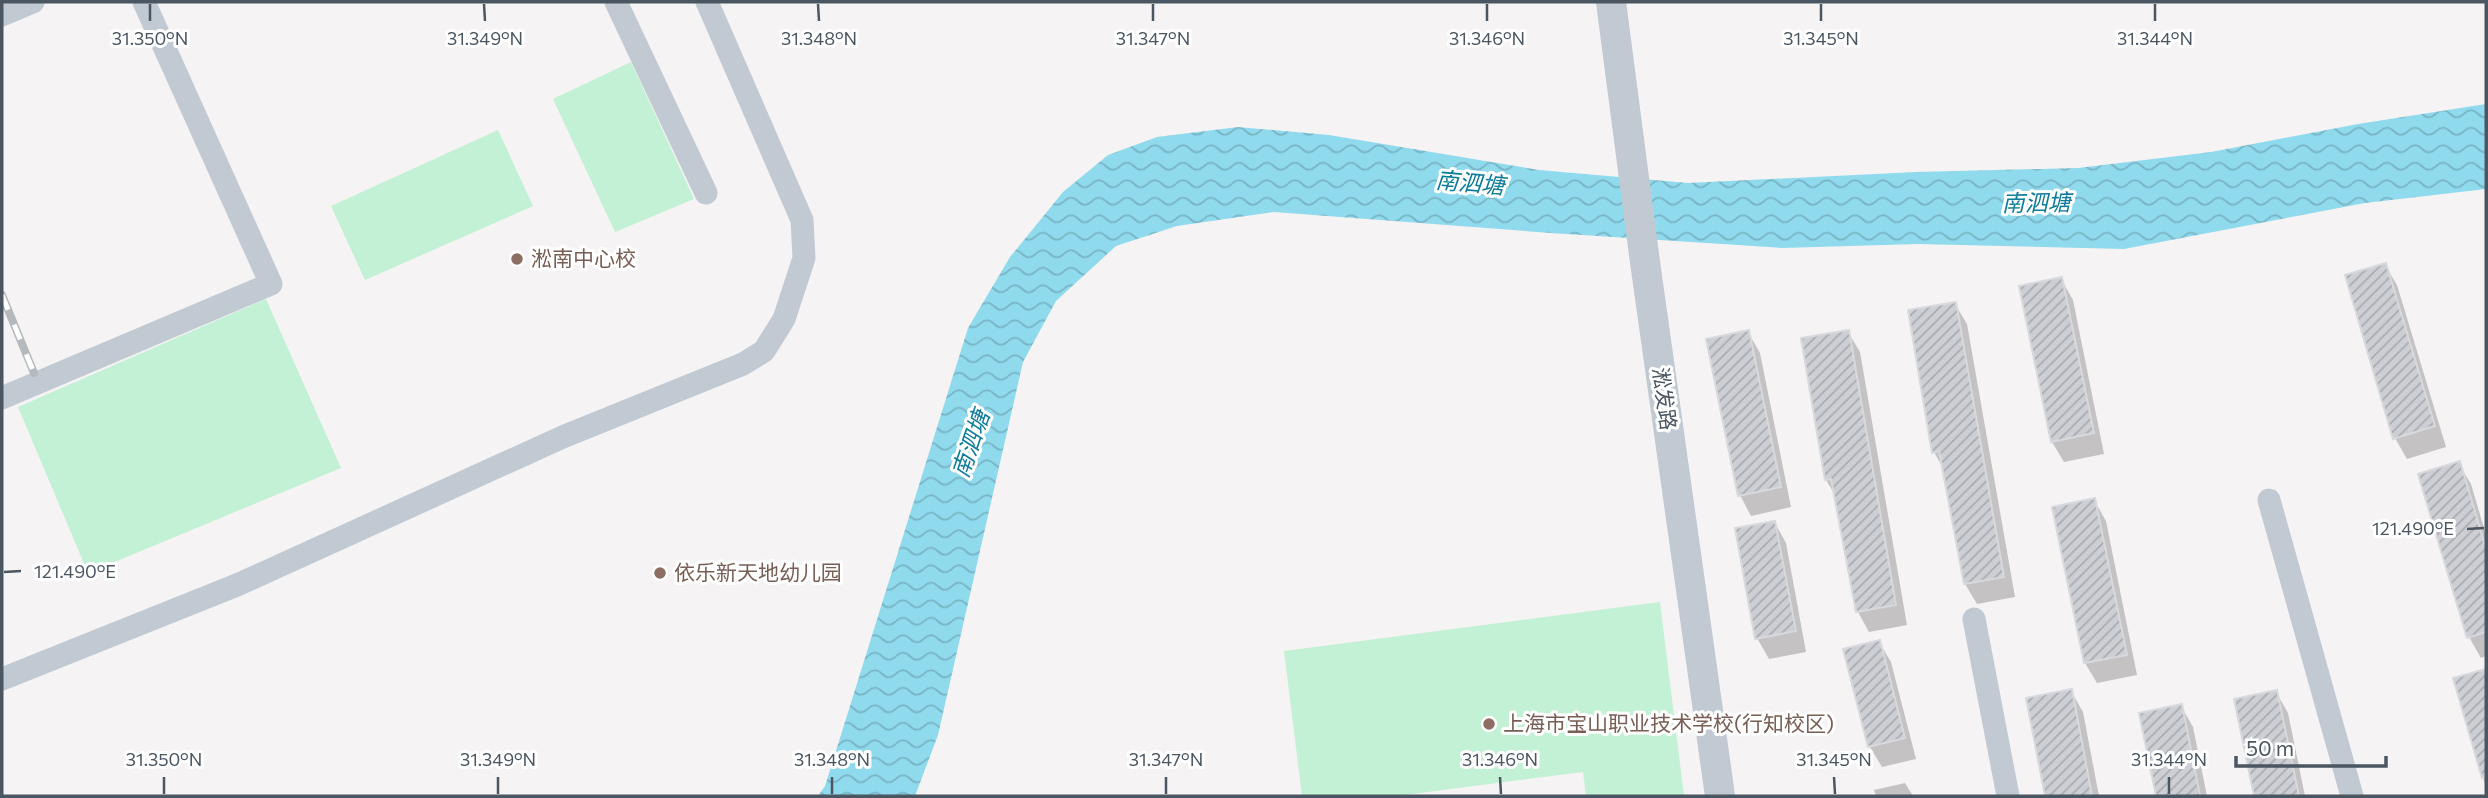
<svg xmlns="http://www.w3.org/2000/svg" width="2488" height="798" font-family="Commissioner,'Noto Sans SC',sans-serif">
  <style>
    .park { fill: #c3f1d5 }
    .water { fill: url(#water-waves) }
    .shadow { fill: #0003 }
    .building { fill: url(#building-hatch); stroke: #d7d9de; stroke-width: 2 }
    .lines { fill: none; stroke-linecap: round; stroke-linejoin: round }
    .minor { stroke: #c1cad2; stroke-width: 23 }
    .tertiary { stroke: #c1cad2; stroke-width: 30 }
    .rail-casing { stroke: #b5b8bd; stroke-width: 8 }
    .rail { stroke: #fff; stroke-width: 5; stroke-dasharray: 16; stroke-linecap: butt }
    .ticks { fill: none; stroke: #4a5661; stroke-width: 2.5 }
    .education-dot { fill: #8d6e63; stroke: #fff; stroke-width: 2.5 }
    .labels { text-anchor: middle; stroke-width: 6; stroke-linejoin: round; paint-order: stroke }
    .education-label { font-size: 21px; fill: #785e54; stroke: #fff; text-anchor: start }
    .street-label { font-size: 21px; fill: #4a5661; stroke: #fff }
    .water-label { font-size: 23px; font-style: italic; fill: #0c7c9b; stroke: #fff }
    .ticks-label { font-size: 18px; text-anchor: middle; fill: #4a5661; stroke: #fff; stroke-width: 6; stroke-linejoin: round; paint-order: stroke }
  </style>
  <defs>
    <pattern id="water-waves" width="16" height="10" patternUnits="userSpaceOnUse" patternTransform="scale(1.75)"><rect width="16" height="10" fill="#90daee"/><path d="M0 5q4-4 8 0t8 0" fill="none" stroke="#78b4c4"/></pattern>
    <pattern id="building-hatch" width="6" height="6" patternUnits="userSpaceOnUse" patternTransform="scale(1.75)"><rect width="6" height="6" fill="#cdcfd5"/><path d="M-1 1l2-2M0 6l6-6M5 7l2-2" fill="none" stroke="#a8abb0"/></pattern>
  </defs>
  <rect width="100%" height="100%" fill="#f5f3f3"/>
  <!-- park -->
  <g class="park">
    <path d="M631 62 694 199 615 232 553 99Z"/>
    <path d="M498 130 533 206 365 280 331 206Z"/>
    <path d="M266 299 341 468 88 573 18 407Z"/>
    <path d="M1660 602 1684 796H1586L1583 772 1397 796H1302L1284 651Z"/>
  </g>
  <!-- water -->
  <path class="water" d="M2486 104V189L2365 203 2124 249 1918 244 1782 248 1551 233 1274 212 1177 226 1116 246 1056 301 1023 362 938 735 915 796H818L825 786 968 328 1010 257 1063 192 1108 155 1157 137 1238 127 1329 135 1539 170 1688 183 1916 172 2078 168 2211 152 2358 124Z"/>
  <!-- shadow -->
  <g class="shadow">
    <path d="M2385 265 2397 285 2446 447 2407 459 2395 438Z"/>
    <path d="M2061 279 2073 300 2104 454 2064 462 2052 442Z"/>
    <path d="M1955 304 1967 324 2015 597 1977 604 1965 584 1944 470 1934 452Z"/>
    <path d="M1748 332 1760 353 1791 507 1751 516 1740 495Z"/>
    <path d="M1848 332 1860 352 1907 625 1869 632 1858 612 1837 498 1826 480Z"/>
    <path d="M2459 464 2471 484 2486 535V656L2481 658 2469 637Z"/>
    <path d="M2094 500 2106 521 2137 675 2097 683 2085 663Z"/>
    <path d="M1775 523 1786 543 1806 652 1769 659 1757 638Z"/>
    <path d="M1879 642 1891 662 1916 759 1882 767 1870 747 1845 650Z"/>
    <path d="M2486 670V788L2455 679Z"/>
    <path d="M2071 691 2083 712 2099 796H2047L2028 699Z"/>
    <path d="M2276 692 2288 713 2305 796H2256L2236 701Z"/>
    <path d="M2181 706 2193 727 2207 796H2158L2141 714Z"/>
    <path d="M1905 783 1913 796H1876L1874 790Z"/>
  </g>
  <!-- building -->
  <g class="building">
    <path d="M2386 263 2435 426 2393 439 2345 275Z"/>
    <path d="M2062 277 2094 433 2051 442 2019 286Z"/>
    <path d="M1956 302 2004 577 1964 584 1939 451 1932 453 1908 310Z"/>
    <path d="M1749 330 1781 487 1738 496 1706 339Z"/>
    <path d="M1849 330 1896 605 1856 612 1831 479 1825 480 1801 338Z"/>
    <path d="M2460 461 2486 549V632L2467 638 2418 474Z"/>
    <path d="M2095 498 2127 655 2084 663 2052 507Z"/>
    <path d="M1775 521 1796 631 1755 639 1735 528Z"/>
    <path d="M1880 640 1905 738 1868 747 1843 649Z"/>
    <path d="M2486 669V777L2482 778 2453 678Z"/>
    <path d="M2072 689 2092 796H2045L2026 698Z"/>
    <path d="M2277 690 2299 796H2254L2234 699Z"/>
    <path d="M2182 704 2200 796H2156L2139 713Z"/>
  </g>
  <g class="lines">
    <!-- minor -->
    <g class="minor">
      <path d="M616 2 706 193"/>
      <path d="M2 15 33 2"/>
      <path d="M2 398 271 284 144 2"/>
      <path d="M2269 500 2352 796"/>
      <path d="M1974 619 2008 796"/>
      <path d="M2 679 237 585 565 436 743 364 764 351 784 319 804 258 802 220 707 2"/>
    </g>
    <!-- tertiary -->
    <path class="tertiary" d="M1611 2 1645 262 1720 796"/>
    <!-- rail casing -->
    <g class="rail-casing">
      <path id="rail" d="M2 295 34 373"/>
    </g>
    <!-- rail -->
    <use href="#rail" class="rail"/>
  </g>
  <!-- ticks -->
  <path class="ticks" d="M150 4V21M484 4 485 21M818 4 819 21M1153 4V21M1487 4V21M1821 4V21M2155 4V21M2467 529 2484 528M4 572 21 571M164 777V794M498 777V794M832 777V794M1166 777V794M1500 777 1501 794M1834 777 1835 794M2169 777V794"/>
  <!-- markers -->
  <g class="education-dot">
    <circle cx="517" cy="259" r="7"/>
    <circle cx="660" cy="573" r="7"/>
    <circle cx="1489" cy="724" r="7"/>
  </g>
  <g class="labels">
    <!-- education labels -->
    <g class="education-label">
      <text x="531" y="266">淞南中心校</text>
      <text x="674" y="580">依乐新天地幼儿园</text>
      <text x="1503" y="731">上海市宝山职业技术学校(行知校区)</text>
    </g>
    <!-- street labels -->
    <g class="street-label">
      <text transform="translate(1664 399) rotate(82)" y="7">淞发路</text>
    </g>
    <!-- water labels -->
    <g class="water-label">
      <text transform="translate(1470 183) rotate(5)" y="8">南泗塘</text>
      <text transform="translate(2036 203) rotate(-1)" y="8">南泗塘</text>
      <text transform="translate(971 444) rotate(-71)" y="8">南泗塘</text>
    </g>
  </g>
  <g class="ticks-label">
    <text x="150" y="45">31.350°N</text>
    <text x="485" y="45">31.349°N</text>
    <text x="819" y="45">31.348°N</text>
    <text x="1153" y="45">31.347°N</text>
    <text x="1487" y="45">31.346°N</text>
    <text x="1821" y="45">31.345°N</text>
    <text x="2155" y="45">31.344°N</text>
    <text x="2413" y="535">121.490°E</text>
    <text x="75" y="578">121.490°E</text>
    <text x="164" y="766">31.350°N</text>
    <text x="498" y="766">31.349°N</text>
    <text x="832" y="766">31.348°N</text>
    <text x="1166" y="766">31.347°N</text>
    <text x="1500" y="766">31.346°N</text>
    <text x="1834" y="766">31.345°N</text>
    <text x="2169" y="766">31.344°N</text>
  </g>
  <!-- border -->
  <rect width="2488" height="798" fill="none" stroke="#4a5661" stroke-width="7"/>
  <!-- scale -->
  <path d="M2236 756v10h150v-10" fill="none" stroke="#4a5661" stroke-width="3.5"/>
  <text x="2246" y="756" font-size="21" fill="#4a5661" stroke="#ffffff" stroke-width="5" paint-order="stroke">50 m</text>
</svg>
